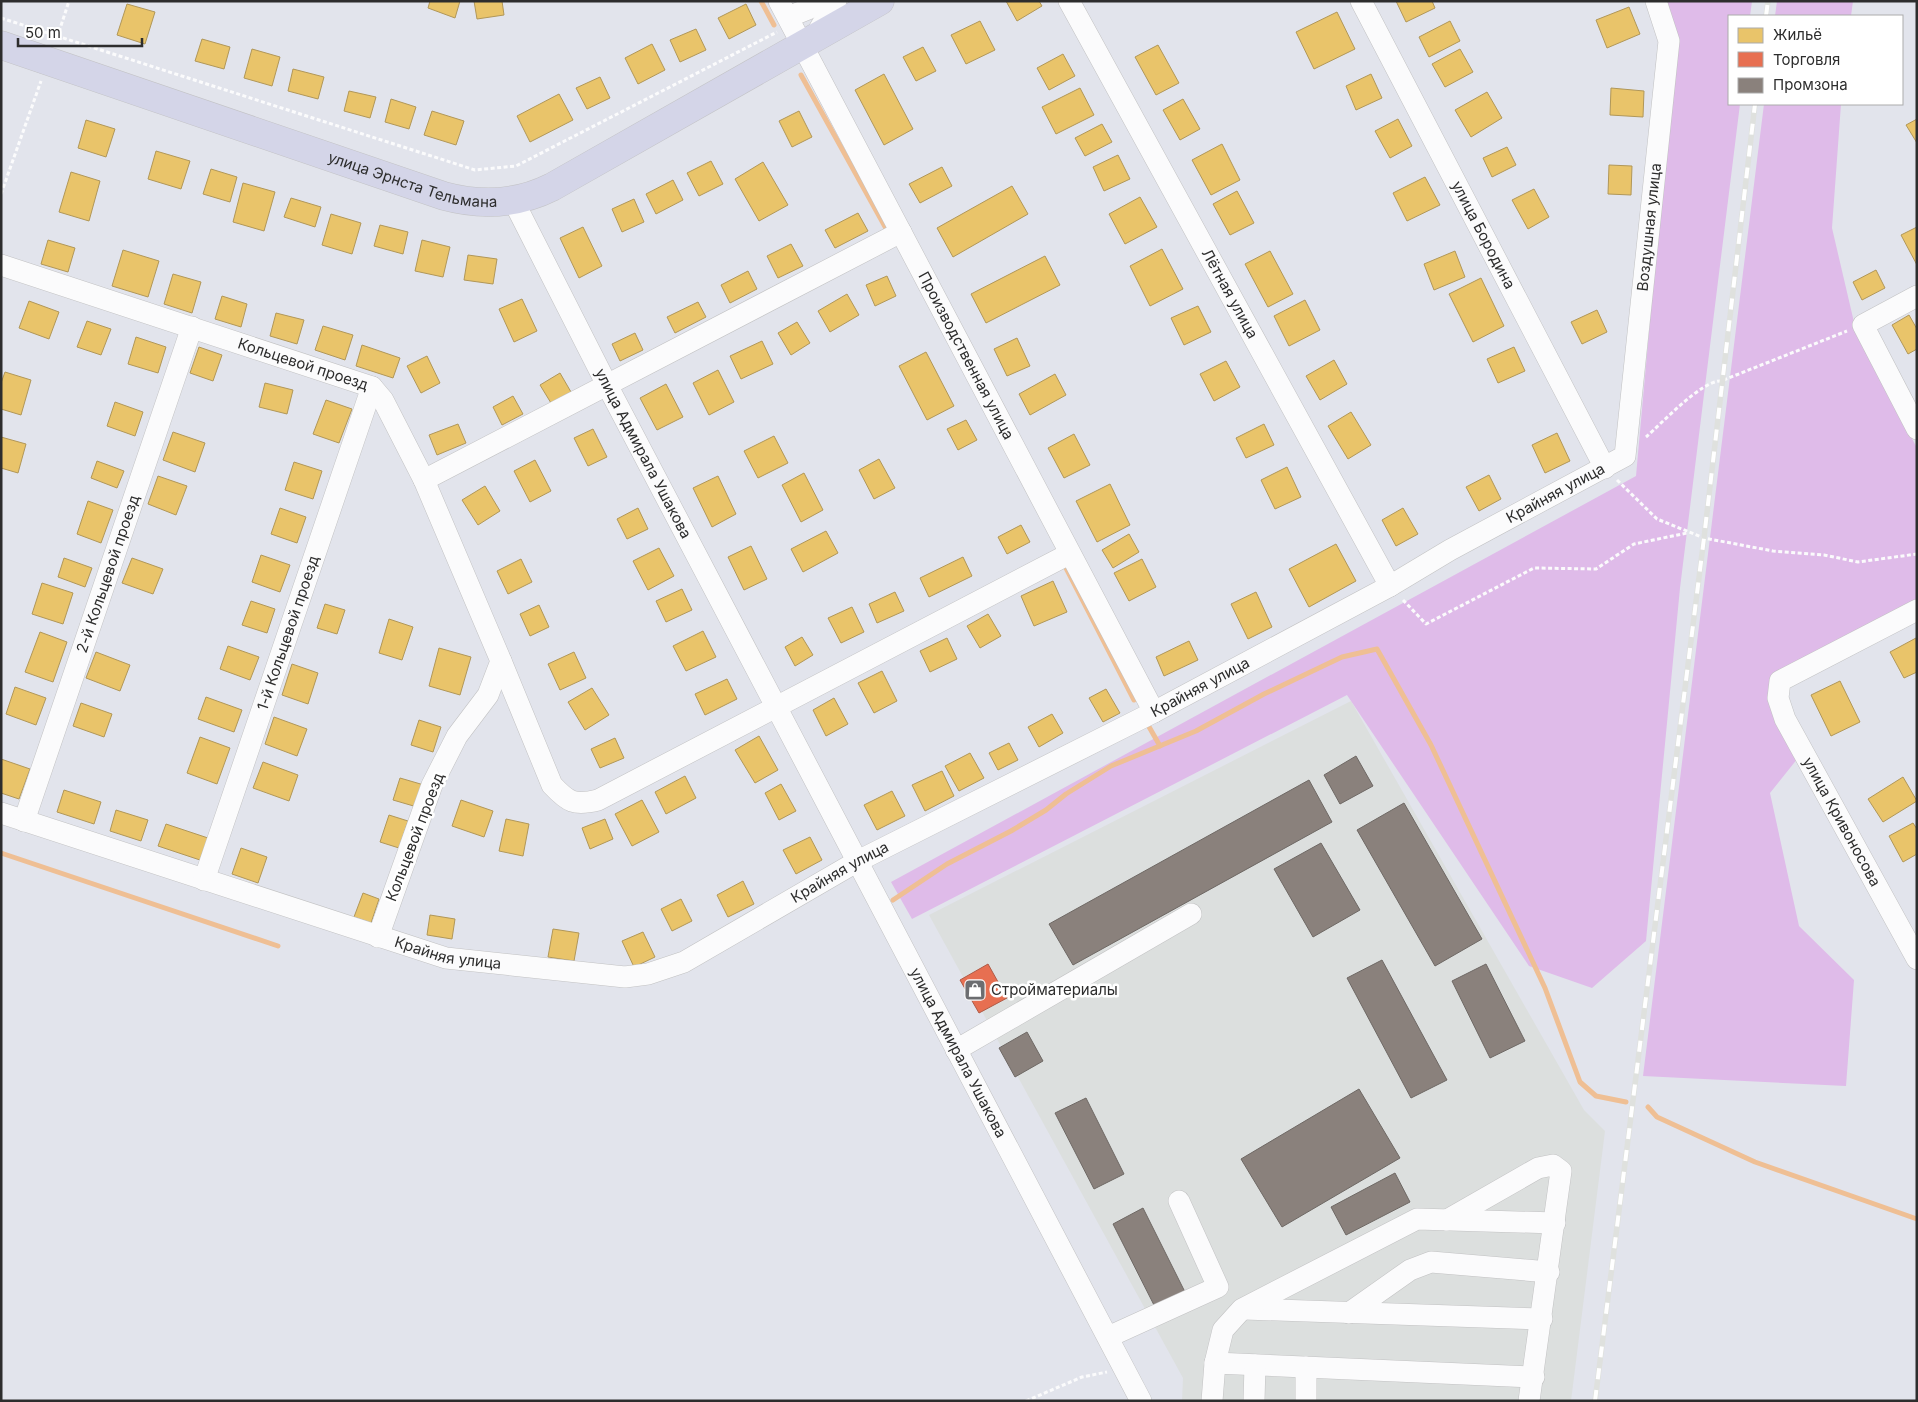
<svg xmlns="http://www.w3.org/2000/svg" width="1918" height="1402" font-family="Inter,sans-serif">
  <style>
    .industrial { fill: #dcdfde }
    .green { fill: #dfbbe9 }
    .homes { fill: #e9c46a; stroke: #b19758 }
    .shops { fill: #e76f51; stroke: #af5b46 }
    .industry { fill: #8a817c; stroke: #6e6864 }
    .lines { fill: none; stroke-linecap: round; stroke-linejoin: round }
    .stream { stroke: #efbf94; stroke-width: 5 }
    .minor-casing { stroke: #c2c2c3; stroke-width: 22 }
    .major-casing { stroke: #c3c3c6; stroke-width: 29 }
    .path { stroke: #fbfbfc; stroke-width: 3; stroke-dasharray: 4 2.5; stroke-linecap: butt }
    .minor { stroke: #fbfbfc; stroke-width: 21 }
    .major { stroke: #d4d5e8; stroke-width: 28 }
    .rail-casing { stroke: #dfe1de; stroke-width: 5.5 }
    .rail { stroke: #fff; stroke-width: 4; stroke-dasharray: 11; stroke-linecap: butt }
    .labels { text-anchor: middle; stroke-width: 5; stroke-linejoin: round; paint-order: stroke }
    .street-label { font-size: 15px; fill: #2d2d2d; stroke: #fff }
    .poi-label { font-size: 15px; fill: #2d2d2d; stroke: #fff; text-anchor: start }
  </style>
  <rect width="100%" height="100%" fill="#e2e4ec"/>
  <!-- industrial -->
  <path class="industrial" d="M1351 701 1584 1110 1605 1131 1571 1401H1182L1183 1378 929 915Z"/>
  <!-- green -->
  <g class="green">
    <path d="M1662 1H1752L1750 16H1729V104H1740L1680 588 1646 941 1592 988 1529 966 1347 695 912 919 891 882 1636 476 1676 33Z"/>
    <path d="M1777 1H1853L1851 16H1775Z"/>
    <path d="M1764 104H1841L1832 228 1857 335 1917 448V603L1772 676 1798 758 1770 793 1799 926 1854 980 1846 1086 1643 1076Z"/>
  </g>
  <!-- homes -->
  <g class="homes">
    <path d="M430 1H460L455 18 428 8Z"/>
    <path d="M474 1H502L504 15 477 19Z"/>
    <path d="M1006 1H1039L1042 6 1017 21Z"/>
    <path d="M1396 1H1432L1435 8 1406 22Z"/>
    <path d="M127 4 155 12 145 44 117 35Z"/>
    <path d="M746 4 756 25 729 39 718 18Z"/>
    <path d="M1629 7 1640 34 1607 48 1596 20Z"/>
    <path d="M1337 12 1355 49 1314 69 1296 32Z"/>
    <path d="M980 21 995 50 966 64 951 35Z"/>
    <path d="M1450 21 1460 41 1429 57 1419 37Z"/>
    <path d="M696 29 706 50 680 62 670 40Z"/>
    <path d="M202 39 230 47 224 69 195 61Z"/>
    <path d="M652 44 665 70 638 84 625 58Z"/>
    <path d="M1158 45 1179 83 1156 95 1135 57Z"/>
    <path d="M923 47 936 71 916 81 903 57Z"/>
    <path d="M252 49 280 57 272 86 244 78Z"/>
    <path d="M1460 49 1473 72 1445 87 1432 64Z"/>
    <path d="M1063 54 1075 76 1049 90 1037 68Z"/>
    <path d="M293 69 324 77 318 99 288 91Z"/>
    <path d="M884 74 913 129 884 145 855 90Z"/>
    <path d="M1371 74 1382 98 1356 110 1346 86Z"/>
    <path d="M600 77 610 98 587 109 576 88Z"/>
    <path d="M1080 88 1094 115 1056 134 1042 107Z"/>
    <path d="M1611 88 1644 91 1643 117 1610 115Z"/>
    <path d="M349 91 376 97 370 118 344 111Z"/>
    <path d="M1487 92 1502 118 1471 137 1455 110Z"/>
    <path d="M559 94 573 120 530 142 517 116Z"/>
    <path d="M391 99 416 107 409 129 385 122Z"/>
    <path d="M1183 99 1200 129 1180 140 1163 110Z"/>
    <path d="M432 111 464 121 456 145 424 135Z"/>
    <path d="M799 111 812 137 792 147 779 121Z"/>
    <path d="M1398 119 1412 146 1390 158 1375 131Z"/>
    <path d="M1917 119V143L1906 125Z"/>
    <path d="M86 120 115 129 106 157 78 148Z"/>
    <path d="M1102 124 1112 142 1085 156 1075 138Z"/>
    <path d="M1222 144 1240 180 1211 195 1192 160Z"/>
    <path d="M1507 147 1516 165 1492 177 1483 158Z"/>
    <path d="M156 151 190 161 181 189 148 179Z"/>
    <path d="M1118 155 1130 179 1104 191 1093 167Z"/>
    <path d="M711 161 723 184 699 196 687 173Z"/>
    <path d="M763 162 788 205 759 221 735 179Z"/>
    <path d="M1609 165 1632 166 1631 195 1608 194Z"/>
    <path d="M942 167 952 186 920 203 909 184Z"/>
    <path d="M211 169 237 177 230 202 203 194Z"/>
    <path d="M71 172 100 181 89 221 59 212Z"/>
    <path d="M1425 177 1440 205 1407 221 1393 193Z"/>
    <path d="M673 180 683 200 656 214 646 194Z"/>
    <path d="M243 183 275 192 264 231 233 222Z"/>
    <path d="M1012 186 1028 214 953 257 937 228Z"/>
    <path d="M1534 189 1549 217 1528 229 1512 200Z"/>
    <path d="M1237 191 1254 223 1230 235 1213 204Z"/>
    <path d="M1140 197 1157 227 1125 244 1109 214Z"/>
    <path d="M291 198 321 207 315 227 284 217Z"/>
    <path d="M634 199 644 222 622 232 612 209Z"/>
    <path d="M858 213 868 231 835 248 825 230Z"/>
    <path d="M331 214 361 223 352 254 322 245Z"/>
    <path d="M380 225 408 232 403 254 374 246Z"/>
    <path d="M583 227 602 266 579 278 560 238Z"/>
    <path d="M1917 227V265L1901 235Z"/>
    <path d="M48 240 75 248 68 272 41 264Z"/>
    <path d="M422 240 450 247 443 277 415 271Z"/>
    <path d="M791 244 803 266 778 278 767 256Z"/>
    <path d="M1162 249 1183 289 1150 306 1130 266Z"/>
    <path d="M123 250 159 261 148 297 112 286Z"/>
    <path d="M1270 251 1293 294 1268 307 1245 264Z"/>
    <path d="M1455 251 1465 277 1434 290 1424 264Z"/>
    <path d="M468 255 497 259 493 284 464 280Z"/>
    <path d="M1045 256 1060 285 986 323 971 294Z"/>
    <path d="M1876 270 1885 288 1862 300 1853 282Z"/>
    <path d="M748 271 757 289 730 303 721 285Z"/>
    <path d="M173 274 201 282 192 313 164 304Z"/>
    <path d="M887 276 896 296 875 306 866 285Z"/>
    <path d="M1481 278 1504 326 1473 342 1449 294Z"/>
    <path d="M847 294 859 315 830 332 818 311Z"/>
    <path d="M222 296 247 304 241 327 215 319Z"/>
    <path d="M522 299 537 331 514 342 499 309Z"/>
    <path d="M1305 300 1320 330 1289 346 1274 316Z"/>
    <path d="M29 301 59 312 49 339 19 328Z"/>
    <path d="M698 302 706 317 675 333 667 317Z"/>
    <path d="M1198 306 1211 332 1184 345 1171 318Z"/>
    <path d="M1597 310 1607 332 1582 344 1571 322Z"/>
    <path d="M276 313 304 320 297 344 270 336Z"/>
    <path d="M1909 315 1917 329V349L1908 354 1892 325Z"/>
    <path d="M87 321 111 329 101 355 77 347Z"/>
    <path d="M797 322 810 343 791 355 778 333Z"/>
    <path d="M323 326 353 335 345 360 315 350Z"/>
    <path d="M635 333 643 350 620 361 612 344Z"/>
    <path d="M136 337 166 347 158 373 128 364Z"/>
    <path d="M1017 338 1030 366 1007 376 994 349Z"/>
    <path d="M762 341 773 364 741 379 730 356Z"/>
    <path d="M362 345 400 358 393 378 356 366Z"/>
    <path d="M199 347 222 355 213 381 190 373Z"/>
    <path d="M1514 347 1525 371 1498 383 1487 359Z"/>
    <path d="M926 352 954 406 927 420 899 366Z"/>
    <path d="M427 356 440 383 421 393 407 366Z"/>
    <path d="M1334 360 1347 384 1320 400 1306 376Z"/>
    <path d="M1226 361 1240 387 1214 401 1200 374Z"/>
    <path d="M718 370 734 402 709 415 693 383Z"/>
    <path d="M5 372 31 380 21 415 1 409V383Z"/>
    <path d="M560 373 571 392 551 403 540 385Z"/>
    <path d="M1055 374 1066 395 1030 415 1019 394Z"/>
    <path d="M265 383 293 390 287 414 259 407Z"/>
    <path d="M666 384 683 417 657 430 640 398Z"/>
    <path d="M513 396 523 414 502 425 493 407Z"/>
    <path d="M326 400 352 409 339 443 313 434Z"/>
    <path d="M115 402 143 412 135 436 107 426Z"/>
    <path d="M1351 412 1371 445 1348 459 1328 426Z"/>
    <path d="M966 420 977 440 958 450 947 429Z"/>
    <path d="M458 424 466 443 437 455 429 435Z"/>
    <path d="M1264 424 1274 445 1246 458 1236 438Z"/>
    <path d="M593 429 607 457 588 466 574 438Z"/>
    <path d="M173 432 205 443 195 472 163 460Z"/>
    <path d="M1557 433 1570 461 1545 473 1532 445Z"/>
    <path d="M1074 434 1090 465 1064 478 1048 448Z"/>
    <path d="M774 436 788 463 758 478 744 451Z"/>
    <path d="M1 437 26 444 18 473 1 468Z"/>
    <path d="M879 459 895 488 874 499 859 470Z"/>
    <path d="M535 460 551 491 530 502 514 471Z"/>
    <path d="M97 461 124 471 117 488 91 478Z"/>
    <path d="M294 462 322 471 313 499 285 490Z"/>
    <path d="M1287 467 1301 497 1275 509 1261 480Z"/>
    <path d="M804 473 823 510 801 522 782 485Z"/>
    <path d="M1489 475 1501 499 1479 511 1466 487Z"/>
    <path d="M158 476 187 486 176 515 148 504Z"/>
    <path d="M718 476 736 514 712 527 693 488Z"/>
    <path d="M1110 484 1130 525 1097 542 1076 501Z"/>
    <path d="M485 486 500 511 478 525 462 500Z"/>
    <path d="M88 501 113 510 101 543 77 534Z"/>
    <path d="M280 508 306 517 297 543 271 534Z"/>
    <path d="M638 508 648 529 627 539 617 519Z"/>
    <path d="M1403 508 1418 534 1396 546 1382 520Z"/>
    <path d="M1021 525 1030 542 1007 554 998 537Z"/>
    <path d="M826 531 838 553 803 572 791 549Z"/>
    <path d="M1129 534 1139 552 1113 568 1102 550Z"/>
    <path d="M1336 544 1356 581 1309 607 1289 569Z"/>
    <path d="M751 546 767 579 744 590 728 557Z"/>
    <path d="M659 548 674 576 648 590 633 561Z"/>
    <path d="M261 555 290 565 280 592 252 582Z"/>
    <path d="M963 557 972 576 929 597 920 578Z"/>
    <path d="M64 558 92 568 85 587 58 577Z"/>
    <path d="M132 558 163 569 153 594 122 583Z"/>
    <path d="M521 559 532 582 508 594 497 571Z"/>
    <path d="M1142 559 1156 587 1129 601 1114 573Z"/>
    <path d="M1053 581 1067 612 1034 626 1021 596Z"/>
    <path d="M42 583 73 593 63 624 32 614Z"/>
    <path d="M682 589 692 610 666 622 656 601Z"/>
    <path d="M895 592 904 611 877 623 869 604Z"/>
    <path d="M1256 592 1272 627 1248 639 1231 604Z"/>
    <path d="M251 601 275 609 267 633 242 625Z"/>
    <path d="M325 604 345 610 337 634 317 628Z"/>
    <path d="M539 605 549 627 530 636 520 614Z"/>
    <path d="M852 607 864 632 841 643 828 618Z"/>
    <path d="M988 614 1001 636 980 648 967 626Z"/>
    <path d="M389 619 413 627 402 660 379 653Z"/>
    <path d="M703 631 716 657 686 671 673 646Z"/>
    <path d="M40 632 67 642 53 682 25 672Z"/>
    <path d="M802 637 813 655 795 666 785 647Z"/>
    <path d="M947 638 957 659 930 672 920 651Z"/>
    <path d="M1916 638 1917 672 1904 678 1890 652Z"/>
    <path d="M1189 641 1198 660 1164 676 1156 657Z"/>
    <path d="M228 646 259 657 250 680 220 669Z"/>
    <path d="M439 648 471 657 460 695 429 686Z"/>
    <path d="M96 652 130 665 120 691 86 678Z"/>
    <path d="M574 652 586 678 560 690 548 664Z"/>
    <path d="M292 664 318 673 308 704 282 695Z"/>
    <path d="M882 671 897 701 874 713 858 683Z"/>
    <path d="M727 679 737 699 705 715 695 694Z"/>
    <path d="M1840 681 1860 722 1831 736 1811 695Z"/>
    <path d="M15 687 46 698 36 725 6 714Z"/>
    <path d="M592 688 609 715 585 730 568 702Z"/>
    <path d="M1106 689 1120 713 1103 722 1089 698Z"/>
    <path d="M206 697 242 710 234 732 198 719Z"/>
    <path d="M834 698 848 724 826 736 813 710Z"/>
    <path d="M81 703 112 714 104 737 73 726Z"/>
    <path d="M1052 714 1063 733 1039 747 1028 727Z"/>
    <path d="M274 717 307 729 297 756 265 744Z"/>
    <path d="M419 720 441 727 433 752 411 745Z"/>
    <path d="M759 736 778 770 755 783 735 750Z"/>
    <path d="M200 737 230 748 217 784 187 773Z"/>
    <path d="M615 738 624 758 600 768 591 749Z"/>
    <path d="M1009 743 1018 760 998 770 989 753Z"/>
    <path d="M970 753 984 778 959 791 945 766Z"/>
    <path d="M1 759 30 769 19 799 1 793Z"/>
    <path d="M263 762 298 775 289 801 253 788Z"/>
    <path d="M942 771 954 796 925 811 912 785Z"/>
    <path d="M685 776 696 798 666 814 655 792Z"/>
    <path d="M1903 777 1917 801 1883 822 1868 799Z"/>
    <path d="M400 778 424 785 417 807 393 800Z"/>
    <path d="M781 784 796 811 779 820 765 793Z"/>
    <path d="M64 790 101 802 94 824 57 812Z"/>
    <path d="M892 791 905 816 877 830 864 805Z"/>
    <path d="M461 800 493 811 484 837 452 826Z"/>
    <path d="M642 800 659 832 632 846 615 814Z"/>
    <path d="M116 810 148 820 141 841 110 831Z"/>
    <path d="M389 815 408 821 399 848 380 842Z"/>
    <path d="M506 819 529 824 523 856 499 851Z"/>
    <path d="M605 819 613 839 590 849 582 828Z"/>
    <path d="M1913 823 1917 829V854L1903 862 1889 836Z"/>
    <path d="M166 824 208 838 200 860 158 846Z"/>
    <path d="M810 837 822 860 796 874 783 850Z"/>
    <path d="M241 848 267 857 258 883 232 874Z"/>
    <path d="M743 881 754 904 728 917 717 895Z"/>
    <path d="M363 893 379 899 371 923 354 917Z"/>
    <path d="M681 899 692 921 672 931 661 909Z"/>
    <path d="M430 915 455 919 452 939 427 935Z"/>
    <path d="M553 929 579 933 574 961 548 957Z"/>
    <path d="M643 932 655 957 634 967 622 941Z"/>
  </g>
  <!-- shops -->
  <path class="shops" d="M988 964 1007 998 979 1013 960 980Z"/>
  <!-- industry -->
  <g class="industry">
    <path d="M1356 756 1373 786 1340 804 1324 775Z"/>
    <path d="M1309 780 1332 822 1073 965 1049 924Z"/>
    <path d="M1404 803 1482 939 1435 966 1357 830Z"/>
    <path d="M1321 843 1360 910 1313 937 1274 869Z"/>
    <path d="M1382 960 1447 1080 1411 1098 1347 978Z"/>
    <path d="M1486 964 1525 1041 1490 1058 1452 981Z"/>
    <path d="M1027 1032 1043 1061 1015 1077 999 1048Z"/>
    <path d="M1359 1089 1400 1158 1282 1227 1241 1159Z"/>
    <path d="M1086 1098 1124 1174 1094 1189 1055 1113Z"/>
    <path d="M1395 1173 1410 1202 1346 1235 1331 1207Z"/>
    <path d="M1143 1208 1187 1296 1157 1311 1113 1224Z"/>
  </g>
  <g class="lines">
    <!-- stream -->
    <g class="stream">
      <path d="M761 1 774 25"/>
      <path d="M801 75 888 232"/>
      <path d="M1065 566 1134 700"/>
      <path d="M1148 725 1160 746"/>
      <path d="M1 853 278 946"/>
      <path d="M893 900 947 864 1011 831 1046 810 1066 794 1111 766 1196 731 1264 694 1342 657 1377 649 1431 745 1545 988 1580 1082 1596 1096 1626 1102"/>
      <path d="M1648 1107 1657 1117 1755 1162 1917 1219"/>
    </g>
    <!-- minor casing -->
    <g class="minor-casing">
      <g id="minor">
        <path id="s1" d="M779 1 1154 712"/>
        <path id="s2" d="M1069 1 1390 586"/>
        <path id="s3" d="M1361 1 1605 468"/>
        <path d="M788 17 808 9 819 1"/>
        <path d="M814 38 836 1"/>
        <path id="s4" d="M513 200 607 385 1141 1401"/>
        <path id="s5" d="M1 265 372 387 383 400 424 480 501 661 488 695 457 736 432 785 378 937"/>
        <path d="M1917 296 1863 325 1917 429"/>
        <path d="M424 480 901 232"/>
        <path id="s6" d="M1917 610 1780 681 1778 698 1785 719 1917 959"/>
        <path d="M501 661 552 785C568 802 574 806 598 800L1069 554"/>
        <path id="s7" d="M1 813 446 958 625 977 648 974 684 962 858 861 1154 712 1390 586 1450 550 1625 456 1669 41 1656 1"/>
        <path id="s8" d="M24 821 192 327"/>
        <path id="s9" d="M204 880 372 387"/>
        <path d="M956 1050 1191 914"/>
        <path d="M1447 1220 1538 1168 1553 1165 1561 1171 1529 1401"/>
        <path d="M1245 1309 1542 1319"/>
        <path d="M1349 1313 1410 1270 1431 1262 1549 1272"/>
        <path d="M1108 1337 1218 1287 1179 1201"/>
        <path d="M1215 1363 1534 1377"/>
        <path d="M1212 1401 1215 1363 1223 1330 1242 1309 1417 1219 1555 1223"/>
        <path d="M1254 1401 1255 1365"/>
        <path d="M1306 1401V1367"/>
      </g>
    </g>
    <!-- major casing -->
    <g class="major-casing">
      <g id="major">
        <path id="s10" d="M1 45 444 196C481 206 518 204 552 187L880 1"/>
      </g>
    </g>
    <!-- path -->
    <g class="path">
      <path d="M1 18 475 170 516 166 777 32"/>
      <path d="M57 38 69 1"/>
      <path d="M1 194 41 81"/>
      <path d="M1646 437C1661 424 1702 380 1721 381L1847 331"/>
      <path d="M1617 480 1657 519 1704 538 1773 551 1824 555 1858 562 1917 554"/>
      <path d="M1403 600 1426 624 1534 568 1596 569 1634 544 1687 533"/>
      <path d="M1026 1401 1082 1377 1107 1372"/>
    </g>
    <!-- minor -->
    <use href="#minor" class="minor"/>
    <!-- major -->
    <use href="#major" class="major"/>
    <!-- rail casing -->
    <g class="rail-casing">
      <g id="rail">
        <path d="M1766 16 1768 1"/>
        <path d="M1595 1401 1704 538 1755 104"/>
      </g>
    </g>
    <!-- rail -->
    <use href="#rail" class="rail"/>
  </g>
  <!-- icons -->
  <defs>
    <g id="shop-square" transform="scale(1.125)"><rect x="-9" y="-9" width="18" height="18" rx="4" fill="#6c6d70" stroke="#fff"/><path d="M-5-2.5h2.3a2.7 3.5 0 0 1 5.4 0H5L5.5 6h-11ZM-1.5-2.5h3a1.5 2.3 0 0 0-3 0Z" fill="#fff"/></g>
  </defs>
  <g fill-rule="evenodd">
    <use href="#shop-square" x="975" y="990"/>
  </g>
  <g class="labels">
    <!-- street labels -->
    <g class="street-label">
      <text dy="5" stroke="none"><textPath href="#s10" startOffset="434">улица Эрнста Тельмана</textPath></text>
      <text dy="5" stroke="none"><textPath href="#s7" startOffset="2008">Воздушная улица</textPath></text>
      <text dy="5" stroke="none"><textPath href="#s3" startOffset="264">улица Бородина</textPath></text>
      <text dy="5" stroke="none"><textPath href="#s2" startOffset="334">Лётная улица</textPath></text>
      <text dy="5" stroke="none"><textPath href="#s1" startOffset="401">Производственная улица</textPath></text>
      <text dy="5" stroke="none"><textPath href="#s5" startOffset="318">Кольцевой проезд</textPath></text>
      <text dy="5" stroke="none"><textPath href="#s4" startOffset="285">улица Адмирала Ушакова</textPath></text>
      <text dy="5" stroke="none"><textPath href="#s7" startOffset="1699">Крайняя улица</textPath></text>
      <text dy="5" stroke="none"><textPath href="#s8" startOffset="261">2-й Кольцевой проезд</textPath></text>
      <text dy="5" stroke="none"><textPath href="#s9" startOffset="261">1-й Кольцевой проезд</textPath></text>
      <text dy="5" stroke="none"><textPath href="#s7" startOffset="1294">Крайняя улица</textPath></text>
      <text dy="5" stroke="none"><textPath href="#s6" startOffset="311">улица Кривоносова</textPath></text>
      <text transform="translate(415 837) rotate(-69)" y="5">Кольцевой проезд</text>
      <text dy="5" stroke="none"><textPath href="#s7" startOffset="889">Крайняя улица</textPath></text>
      <text dy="5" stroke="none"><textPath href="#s7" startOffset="469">Крайняя улица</textPath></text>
      <text dy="5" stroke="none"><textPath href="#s4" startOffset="962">улица Адмирала Ушакова</textPath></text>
    </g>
    <!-- poi labels -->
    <g class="poi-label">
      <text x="991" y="995">Стройматериалы</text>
    </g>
  </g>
  <!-- border -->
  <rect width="1918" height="1402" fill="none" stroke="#2d2d2d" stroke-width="5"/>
  <!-- legend -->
  <rect x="1728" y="15" width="175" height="90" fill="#ffffff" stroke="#ababab"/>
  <rect x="1738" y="28" width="25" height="15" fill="#e9c46a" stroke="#ababab"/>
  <text x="1773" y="40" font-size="15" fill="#2d2d2d">Жильё</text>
  <rect x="1738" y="52" width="25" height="15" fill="#e76f51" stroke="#ababab"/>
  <text x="1773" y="65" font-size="15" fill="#2d2d2d">Торговля</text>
  <rect x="1738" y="78" width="25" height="15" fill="#8a817c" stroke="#ababab"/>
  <text x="1773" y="90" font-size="15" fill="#2d2d2d">Промзона</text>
  <!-- scale -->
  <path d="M18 38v8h124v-8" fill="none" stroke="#2d2d2d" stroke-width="2.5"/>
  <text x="25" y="38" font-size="15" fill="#2d2d2d" stroke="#ffffff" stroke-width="4" paint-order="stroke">50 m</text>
</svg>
